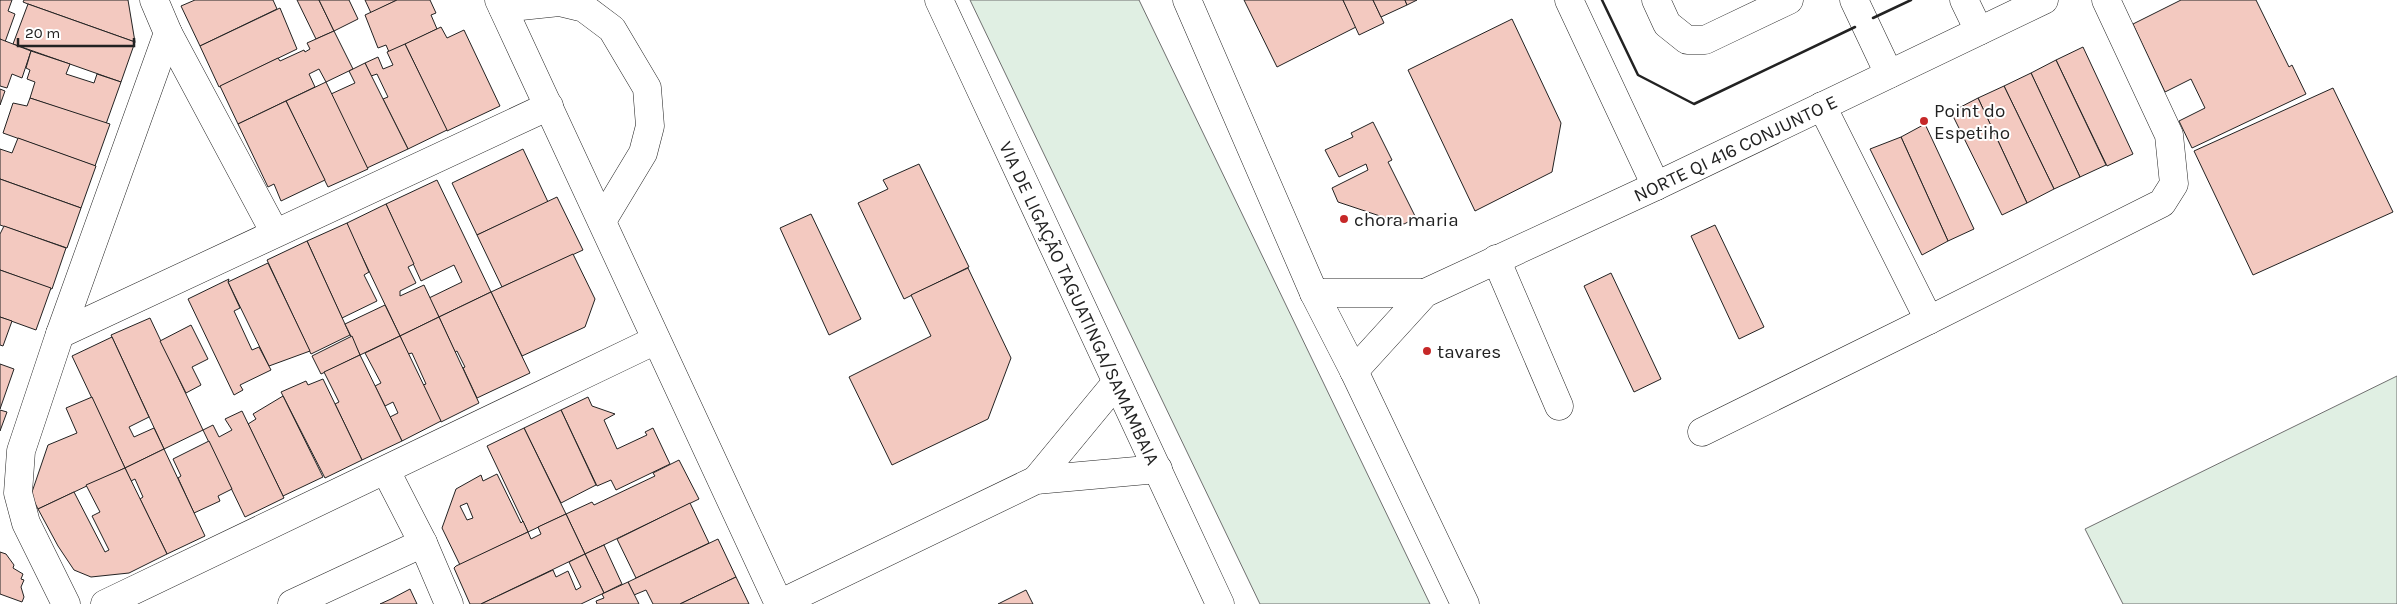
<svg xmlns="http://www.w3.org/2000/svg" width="2397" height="604" font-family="Karla,sans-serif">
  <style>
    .green { fill: #e0efe3; stroke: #6f6f6f }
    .building { fill: #f3c9c0; stroke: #222; fill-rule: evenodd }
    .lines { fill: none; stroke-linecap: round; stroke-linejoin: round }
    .minor-casing { stroke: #222; stroke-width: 29 }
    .major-casing { stroke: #222; stroke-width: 29 }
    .minor { stroke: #fff; stroke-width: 28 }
    .major { stroke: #fff; stroke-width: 28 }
    .wall { stroke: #222; stroke-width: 2.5 }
    .poi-dot { fill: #c62828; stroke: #fff; stroke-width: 2 }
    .labels { text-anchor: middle; stroke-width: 4; stroke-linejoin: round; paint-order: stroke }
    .poi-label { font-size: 19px; fill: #222; stroke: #fff; text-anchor: start }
    .street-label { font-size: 19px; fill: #222; stroke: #fff }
  </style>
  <rect width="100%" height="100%" fill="#fff"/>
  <!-- green -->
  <g class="green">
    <path d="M970 0H1139L1430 604H1260Z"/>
    <path d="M2397 376V604H2123L2085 529Z"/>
  </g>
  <!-- building -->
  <g class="building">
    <path d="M0 0H12L8 11 15 14 5 42 0 39Z"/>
    <path d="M24 0H128L135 42 28 4 23 2Z"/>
    <path d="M195 0H273L277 9 200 46 181 6Z"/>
    <path d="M297 0H319L334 31 316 39Z"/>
    <path d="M319 0H349L358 19 334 31Z"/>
    <path d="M365 0H397L371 13Z"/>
    <path d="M397 0H430L436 13 431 15 437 29 389 52 386 45 378 48 365 15Z"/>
    <path d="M1244 0H1343L1356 27 1277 67Z"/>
    <path d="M1343 0H1373L1384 23 1359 35Z"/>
    <path d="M1373 0H1405L1407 5 1381 17Z"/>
    <path d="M1405 0H1417L1407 5Z"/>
    <path d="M2181 0H2256L2289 67 2292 65 2306 94 2192 148 2179 121 2205 108 2191 79 2165 92 2133 24Z"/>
    <path d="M28 4 135 42 121 82 13 44Z"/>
    <path d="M280 8 297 49 219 87 200 46Z"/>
    <path d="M1512 19 1561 123 1552 172 1475 211 1408 70Z"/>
    <path d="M441 27 447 38 464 30 500 106 447 131 405 44Z"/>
    <path d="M334 31 353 69 326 82 319 69 309 74 315 87 238 124 220 86 278 58 280 61 304 50 305 52 310 49 307 43Z"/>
    <path d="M0 39 31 51 22 78 12 74 7 88 0 86Z"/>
    <path d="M405 44 447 130 408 149 383 99 388 97 377 74 371 76 365 63 378 57 383 69 393 65 387 52Z"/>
    <path d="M2083 47 2133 154 2107 166 2056 60Z"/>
    <path d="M31 51 70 64 66 74 94 83 97 74 121 82 106 124 30 98 35 82 27 79 30 70 26 68Z"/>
    <path d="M2056 60 2106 165 2080 177 2031 73Z"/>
    <path d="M365 63 408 149 367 168 331 94 355 83 349 71Z"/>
    <path d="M2031 73 2080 177 2054 189 2004 86Z"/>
    <path d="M326 82 368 169 328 187 286 101Z"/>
    <path d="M2004 86 2054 189 2027 203 1978 98Z"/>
    <path d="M2333 88 2393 212 2253 275 2194 151Z"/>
    <path d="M0 89 5 91 0 105Z"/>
    <path d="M30 98 110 124 95 166 3 133 13 103 27 106Z"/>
    <path d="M1978 98 2027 203 2002 215 1951 112Z"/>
    <path d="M286 101 325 180 281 201 274 184 268 187 238 124Z"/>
    <path d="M1373 122 1392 160 1388 162 1416 218 1404 224 1338 202 1332 188 1368 170 1366 164 1339 177 1325 150 1353 137 1351 133Z"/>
    <path d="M1925 124 1974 229 1948 241 1901 137Z"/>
    <path d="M1901 137 1948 241 1922 255 1870 149Z"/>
    <path d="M18 138 96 166 81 208 0 179V149L12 153Z"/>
    <path d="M523 149 548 202 477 235 452 183Z"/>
    <path d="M919 164 969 267 904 299 858 203 888 189 883 180Z"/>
    <path d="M0 179 81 208 67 248 0 225Z"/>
    <path d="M437 180 491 292 439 317 429 298 462 282 454 265 421 281 386 204Z"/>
    <path d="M557 197 583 250 502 287 477 235Z"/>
    <path d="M386 204 414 264 408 267 416 283 400 291V296L424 285 439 317 400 336 347 225V223Z"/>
    <path d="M811 214 861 319 829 335 780 228Z"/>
    <path d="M347 223 369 272 364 275 377 301 342 318 307 241Z"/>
    <path d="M1715 225 1764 327 1739 339 1691 236Z"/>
    <path d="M4 226 66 248 52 289 0 270V234Z"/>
    <path d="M307 241 350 335 311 354 267 260Z"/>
    <path d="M573 254 595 299 585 327 522 356 491 292Z"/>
    <path d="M268 263 310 351 269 366 228 282Z"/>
    <path d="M968 268 1011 358 988 419 892 465 849 377 931 336 911 295Z"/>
    <path d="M0 270 51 288 36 330 0 317Z"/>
    <path d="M1611 273 1661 379 1634 392 1584 286Z"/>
    <path d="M229 279 228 282 240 308 234 311 252 350 259 347 271 370 240 385 243 390 234 395 188 299Z"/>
    <path d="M491 292 530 373 477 398 463 368 465 367 457 351 455 352 439 317Z"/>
    <path d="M385 305 400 336 360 355 345 324Z"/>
    <path d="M0 317 12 321 3 346 0 345Z"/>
    <path d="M439 317 479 403 441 422 423 385 426 384 412 353 408 354 400 336Z"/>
    <path d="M150 318 203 430 164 449 111 335Z"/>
    <path d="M191 325 208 359 192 367 201 385 186 393 160 341Z"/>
    <path d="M352 336 360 355 321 374 312 356Z"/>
    <path d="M400 336 441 421 402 441 390 417 398 413 393 402 385 406 375 386 381 383 365 353Z"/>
    <path d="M112 337 149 417 129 427 134 437 154 428 164 449 125 468 72 356Z"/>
    <path d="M360 355 402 441 362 460 335 404 339 402 324 372Z"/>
    <path d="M0 364 14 369 0 409Z"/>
    <path d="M323 379 362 460 325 478 281 392 306 381 308 385Z"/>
    <path d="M283 396 323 477 283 496 248 424 256 419 253 414Z"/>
    <path d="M92 397 125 468 38 509 31 495 48 445 77 433 66 408Z"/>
    <path d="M588 397 592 406 615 414 604 420 617 449 647 435 645 432 653 428 670 464 616 490 611 480 597 486 561 410Z"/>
    <path d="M0 410 7 412 0 431Z"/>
    <path d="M561 410 596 485 561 503 524 428Z"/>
    <path d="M242 411 284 498 245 517 203 430 213 425 219 437 232 430 225 419Z"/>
    <path d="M524 428 566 514 528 532 487 446Z"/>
    <path d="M209 441 232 489 218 496 220 501 194 513 178 478 181 476 173 459Z"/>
    <path d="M164 449 205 536 167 554 140 499 143 497 135 479 131 481 125 468Z"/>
    <path d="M679 460 699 499 585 554 566 514 592 502 594 505 655 476 653 473Z"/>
    <path d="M125 468 167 554 129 573 91 577 74 570 58 546 38 509 74 492 105 552 109 550 92 516 100 512 86 485Z"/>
    <path d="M497 474 521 523 523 521 528 532 460 565 442 528 456 489 481 475 483 481ZM467 503 473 518 467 520 460 506Z"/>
    <path d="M690 503 709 543 636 578 617 539Z"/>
    <path d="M566 514 585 554 481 604H470L454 568 456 566 528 532 531 539 541 534 538 527Z"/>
    <path d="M718 539 736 577 680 604H653L646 590 634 595 628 582Z"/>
    <path d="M604 545 622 584 604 593 585 554Z"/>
    <path d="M0 552 6 554 14 565 13 568 23 574 21 579 24 580 21 587 24 597 22 602 0 594Z"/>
    <path d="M585 554 604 593 581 604H481L553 570 556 577 568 571 576 590 581 587 569 562Z"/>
    <path d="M736 577 749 604H680Z"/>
    <path d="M628 582 639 604H597L596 601 604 598 602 594Z"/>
    <path d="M410 589 417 604H380L391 599Z"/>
    <path d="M1026 590 1033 604H998Z"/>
  </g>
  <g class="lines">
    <!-- minor casing -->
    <g class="minor-casing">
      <g id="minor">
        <path d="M499 0 779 604"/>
        <path d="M1569 0 1656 186"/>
        <path d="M1656 0 1667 24 1687 40H1705L1789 0"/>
        <path d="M1854 0 1889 74"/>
        <path d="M1964 0 1979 31"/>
        <path d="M503 8 559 2 584 8 612 29 647 88 650 126 643 153 602 221"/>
        <path d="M168 33 275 233"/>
        <path d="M1822 106 1929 320"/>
        <path d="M1496 259 1559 406"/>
        <path d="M1314 293H1425"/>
        <path d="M60 334 168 33 154 0"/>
        <path id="s1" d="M1354 371 1425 293 1656 186 2044 0"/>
        <path d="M1702 432 1929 320 2162 203 2174 184 2169 135 2106 0"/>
        <path d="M386 471 423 543 449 604"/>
        <path d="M1036 480 1116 383"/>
        <path d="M66 604 26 523 18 493 21 451 60 334 549 106"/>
        <path d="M105 604 656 340"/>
        <path d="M292 604 423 543"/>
        <path d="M779 604 1036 480 1158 469"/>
      </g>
    </g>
    <!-- major casing -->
    <g class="major-casing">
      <g id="major">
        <path id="s2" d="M939 0 1220 604"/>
        <path d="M1187 0 1314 293 1354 371 1465 604"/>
      </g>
    </g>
    <!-- minor -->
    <use href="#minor" class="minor"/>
    <!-- major -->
    <use href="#major" class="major"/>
    <!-- wall -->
    <g class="wall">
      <path d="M1602 0 1638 75 1694 104 1855 27"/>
      <path d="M1873 18 1911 0"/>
    </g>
  </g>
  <!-- markers -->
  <g class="poi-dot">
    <circle cx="1924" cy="121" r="5"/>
    <circle cx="1344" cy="219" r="5"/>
    <circle cx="1427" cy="351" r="5"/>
  </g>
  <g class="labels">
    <!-- poi labels -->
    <g class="poi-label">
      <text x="1934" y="117">Point do<tspan x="1934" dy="22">Espetiho</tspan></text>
      <text x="1354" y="226">chora maria</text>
      <text x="1437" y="358">tavares</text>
    </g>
    <!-- street labels -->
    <g class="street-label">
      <text dy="7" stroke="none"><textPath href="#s1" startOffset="448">NORTE QI 416 CONJUNTO E</textPath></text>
      <text dy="7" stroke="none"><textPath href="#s2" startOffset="334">VIA DE LIGAÇÃO TAGUATINGA/SAMAMBAIA</textPath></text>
    </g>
  </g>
  <!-- scale -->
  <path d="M18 38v8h116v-8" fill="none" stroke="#222222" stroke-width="2.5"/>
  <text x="25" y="38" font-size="15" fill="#222222" stroke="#ffffff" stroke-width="4" paint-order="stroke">20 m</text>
</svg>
